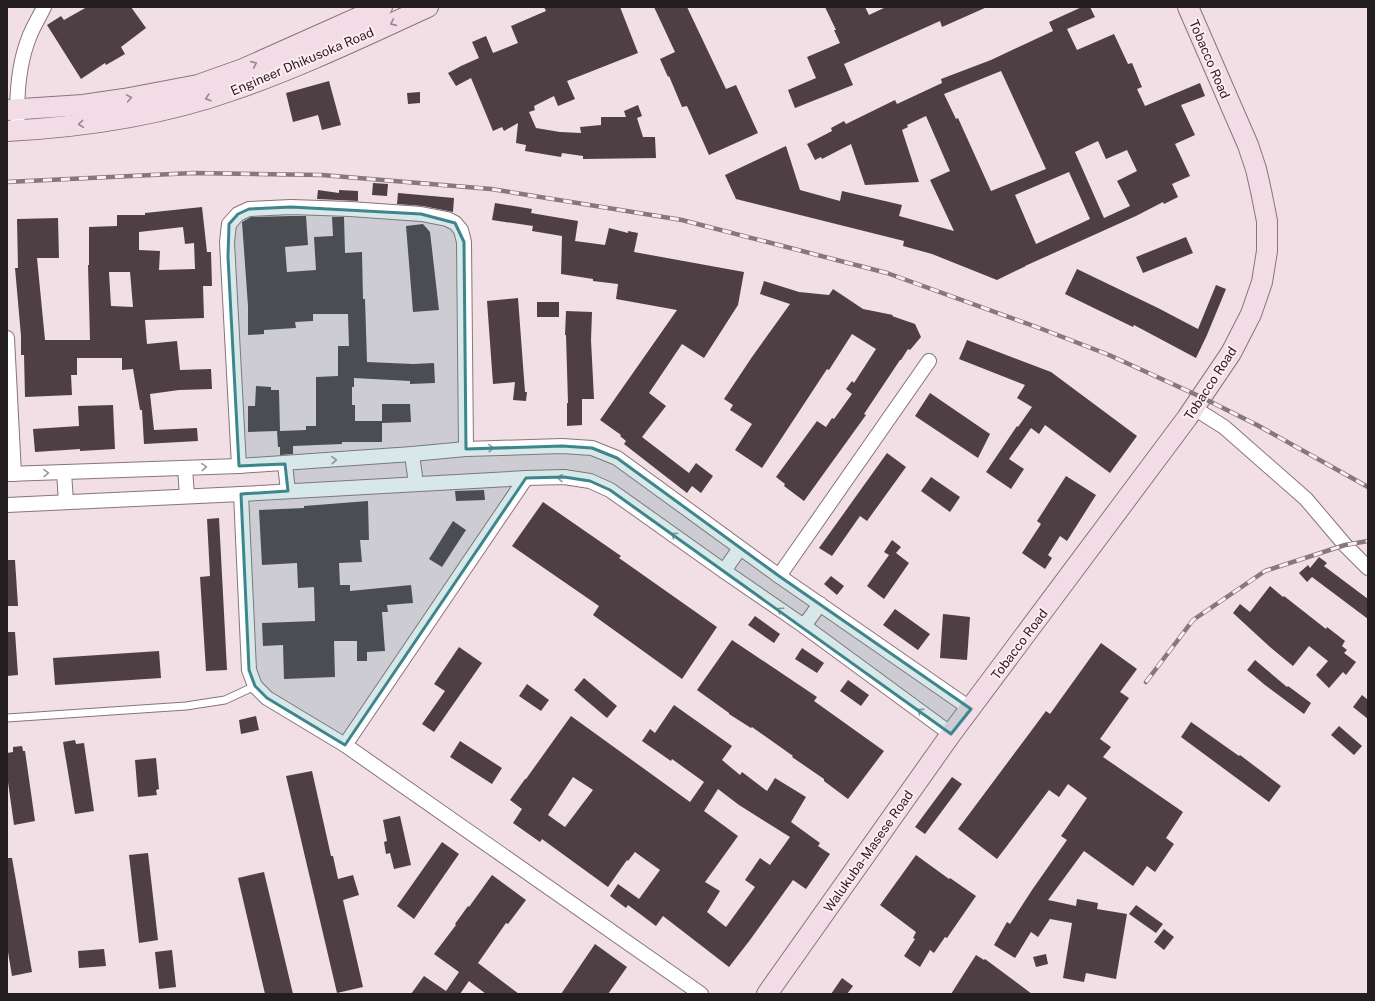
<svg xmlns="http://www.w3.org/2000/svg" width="1375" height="1001" font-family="'Public Sans',sans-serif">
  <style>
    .building { fill: #4e3f44; fill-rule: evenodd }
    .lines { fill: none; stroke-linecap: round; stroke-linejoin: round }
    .lane-casing { stroke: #87757b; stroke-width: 9 }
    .street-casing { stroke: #87757b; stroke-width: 16 }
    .secondary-casing { stroke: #87757b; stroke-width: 22 }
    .lane { stroke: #fff; stroke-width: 7 }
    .street { stroke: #fff; stroke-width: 14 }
    .secondary { stroke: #f2dde6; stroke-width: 20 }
    .rail-casing { stroke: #85787c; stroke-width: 4.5 }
    .rail { stroke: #ffebf2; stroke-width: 3; stroke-dasharray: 9; stroke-linecap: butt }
    .oneway { stroke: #96878d }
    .oneway2 { stroke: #9d9a9b }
    .marked { fill: #3e868d; fill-opacity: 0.2; stroke: #3e868d; stroke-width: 3; stroke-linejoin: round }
    .labels { text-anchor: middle; stroke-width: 4; stroke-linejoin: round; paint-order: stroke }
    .street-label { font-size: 13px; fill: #251e20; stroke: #ffebf2 }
  </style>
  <rect width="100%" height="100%" fill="#f2dee5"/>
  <!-- building -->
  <g class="building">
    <path d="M87 7H131L146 28 121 47 125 54 106 65 105 63 81 79 47 25 61 16 64 20Z"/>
    <path d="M544 7H620L638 53 567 81 575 99 558 106 554 96 534 106 535 110 529 112 536 128 560 132 581 133 580 127 601 125V117H626L624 111 638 105 642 116 637 118 643 137H655L656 158 583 159V156L562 153 561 157 525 151 526 145 516 143 518 123 504 131 502 127 493 131 471 78 456 86 448 73 461 66 479 58 472 42 486 36 493 53 518 43 511 26 546 11Z"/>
    <path d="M654 7H687L726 89 736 85 758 133 709 155 687 106 682 107 669 76 668 77 660 59 675 52Z"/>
    <path d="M825 7H865L869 15 886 7H987L942 27 940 21 844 64 853 85 795 108 788 90 816 78 807 57 840 43 834 30H836Z"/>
    <path d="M1082 7H1090L1095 17 1067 29 1077 50 1114 34 1128 64 1132 63 1142 87 1137 89 1145 106 1200 83 1205 96 1181 105 1195 135 1175 144 1190 176 1172 184 1178 197 1164 204 1163 202 1136 216 1025 266H1026L997 280 932 254 903 246 904 241 736 199 725 175 786 146 800 190 840 201 842 191 902 205 899 216 954 231 930 180 950 171 926 116 907 125 908 127 902 130 919 182 865 185 851 144 822 159 821 157 815 160 807 144 832 131 831 128 844 121 846 124 895 100 897 104 942 83 941 79 991 60 1053 31 1049 22ZM1001 71 1046 169 991 191 958 118 956 119 944 94ZM1098 141 1106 159 1127 150 1137 171 1117 181 1130 206 1104 218 1075 152ZM1069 172 1090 219 1036 244 1015 195Z"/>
    <path d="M329 81 341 125 322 130 318 115 293 122 286 93Z"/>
    <path d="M420 92V103L408 104 407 93Z"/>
    <path d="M373 183 388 184 387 196 372 195Z"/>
    <path d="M318 190 339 193V190L358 191V201L317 199Z"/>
    <path d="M398 193 454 198 453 212 423 206 397 204Z"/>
    <path d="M495 203 532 209 531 213 578 221 575 241 605 245 609 228 628 233V231L638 233 634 252 744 272 738 305 704 358 682 344 649 393 666 406 642 437 689 473 696 463 713 476 701 493 692 486 687 493 624 444 626 441 620 436 621 435 600 420 677 310 616 299 618 284 593 281V279L561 274 562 236 532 231 533 226 492 220Z"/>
    <path d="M202 207 207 252H211L212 286H203L204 318 145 320 147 344 177 341 180 370 211 369 212 389 179 390 150 394 154 430 197 428 198 441 144 444 142 410H140L133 369 122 370V358H77V375H71L72 395 25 397 24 355H21V336L15 268H18L17 219 58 218 59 258H37L45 340H90L88 265H89V227L117 226V215H145V213ZM183 227 185 244 194 243 195 269 159 270 160 251 139 250V232ZM109 272H130L133 307 111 306Z"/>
    <path d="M291 216H306L308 245 285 247 287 272 316 270 314 237 333 236 332 217H344L345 253 362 252 363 299H365L367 362 413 364 434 363 435 383 410 384V381L354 378V387H352V405H355V421H382V442H342V444L293 446V454L280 455V447H278L277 431 248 432V406H255L256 386 271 387V390H279L280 431 306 430V426H316V377L338 376V346H349L348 314H313V321L295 322 296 328 264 330V334L248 335V306L242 222 251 217Z"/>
    <path d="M423 224 430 232 439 310 413 312 406 226Z"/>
    <path d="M1186 237 1193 253 1143 273 1136 257Z"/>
    <path d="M1077 269 1158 308 1198 329 1216 285 1226 289 1207 335 1196 358 1134 325 1133 327 1065 294Z"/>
    <path d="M764 281 799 292 829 295 833 289 863 309 893 315 892 316 915 324 921 337 910 350 908 349 901 360H900L864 414 866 415 804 501 784 486 785 484 776 477 817 421 826 427 832 418 834 419 852 394 846 389 852 381 854 383 876 349 852 334 829 370 827 369 762 468 735 450 752 424 730 410 733 405 724 399 752 357 790 304 760 294Z"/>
    <path d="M518 298 525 392H527L526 401 513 400 515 382 493 384 487 301Z"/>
    <rect x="537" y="302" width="22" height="15"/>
    <path d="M566 311 592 312 591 340 594 399H582V425L567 426V403H568L566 335H565Z"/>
    <path d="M967 340 1051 372 1137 436 1110 473 1045 425 1039 434 1031 428 1009 459 1024 469 1011 489 986 472 1017 426 1018 427 1032 407 1017 398 1025 385 959 359Z"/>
    <path d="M930 393 990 434 978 458 915 416Z"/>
    <path d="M382 404H410L411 422 382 423Z"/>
    <path d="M113 405 115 449 80 451V449L35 452 33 429 79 426 78 406Z"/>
    <path d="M887 453 906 467 867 521 860 516 832 556 819 548Z"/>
    <path d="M1066 476 1096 495 1067 541 1060 536 1048 555 1052 558 1045 569 1022 553 1041 524 1037 521Z"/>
    <path d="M931 477 960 497 950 512 921 491Z"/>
    <path d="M484 490 485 500 456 501 455 491Z"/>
    <path d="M368 501 369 540H360L362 562 339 563 340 585H350V591L411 585 413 603 387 605 388 612H382L385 651 367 652V661H357V641H334L335 677 284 679 283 645 263 646 262 623 315 621 314 587 298 588 297 563 262 565 259 510 304 508V506Z"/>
    <path d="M543 502 621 556 619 558 717 627 682 679 593 615 599 606 512 546Z"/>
    <path d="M219 518 227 670 206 671 200 577 210 576 207 519Z"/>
    <path d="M453 521 466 530 442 567 429 559Z"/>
    <path d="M892 540 901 547 896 553 909 563 884 599 867 586 889 555 884 552Z"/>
    <path d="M1319 557 1327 563 1324 566 1368 599V619L1312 577 1307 582 1299 573 1308 565 1310 568Z"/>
    <path d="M7 560H15L18 606H7Z"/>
    <path d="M831 576 844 586 837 595 824 584Z"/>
    <path d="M1270 586 1283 597 1284 596 1326 629 1327 627 1345 641 1342 646 1347 650 1344 653 1356 662 1346 675 1343 672 1329 688 1316 675 1328 661 1309 646 1293 666 1270 647 1233 613 1240 604 1250 612Z"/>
    <path d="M895 609 930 634 918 650 883 625Z"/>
    <path d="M943 614 970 617 967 660 940 658Z"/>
    <path d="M755 616 780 634 774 643 748 625Z"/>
    <path d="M7 632H15L18 675 7 676Z"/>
    <path d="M732 640 817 697 814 701 884 751 848 799 824 781V779L792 757 793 756 752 727 751 728 729 714V713L697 690Z"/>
    <path d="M1101 643 1137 669 1120 692 1129 698 1100 739 1111 747 1103 757 1183 812 1166 838 1174 844 1155 872 1147 866 1133 886 1084 851 1048 900 1076 906 1077 899 1098 903 1097 909 1127 914 1116 979 1086 973 1084 982 1063 978 1072 923 1050 919 1038 937 1031 932 1015 958 994 945 1007 922 1010 924 1032 890 1067 840 1061 836 1087 798 1068 784 1059 797 1049 790 997 859 958 829 1046 711 1050 714Z"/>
    <path d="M459 647 482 663 434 732 422 724 445 691 434 684Z"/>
    <path d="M802 648 824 663 817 673 795 659Z"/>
    <path d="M159 651 161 678 55 685 53 658Z"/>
    <path d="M1255 660 1287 687 1288 686 1311 703 1304 714 1265 685 1247 670Z"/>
    <path d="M584 678 617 706 607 718 574 690Z"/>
    <path d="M848 680 869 695 861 706 840 691Z"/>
    <path d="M527 684 549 700 541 711 519 696Z"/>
    <path d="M1362 695 1368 700V719L1353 707Z"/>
    <path d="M674 705 732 746 722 760 740 775 742 772 767 791 775 778 806 797 791 822 820 843 818 846 830 854 806 889 793 880 750 940 729 967 663 916 656 926 628 905 626 908 610 896 618 884 639 899 660 870 635 852 628 861 627 860 608 887 542 839 540 842 513 823 522 809 510 800 525 779H526L571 716 690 802 704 782 672 759 671 761 642 741 650 729 655 733ZM573 777 593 790 565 827 548 815ZM718 789 739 805 790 837 770 865 760 858 745 880 755 887 726 927 707 912 720 891 705 882 738 836 704 811Z"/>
    <path d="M256 716 259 730 241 734 239 720Z"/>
    <path d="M1191 722 1239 756 1240 755 1281 786 1269 802 1181 737Z"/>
    <path d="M1339 726 1362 746 1354 755 1331 735Z"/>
    <path d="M75 740 76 744 84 743 94 811 75 814 63 742Z"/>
    <path d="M460 741 502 768 492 784 450 757Z"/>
    <path d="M22 746 23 751H25L35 821 14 825 7 775V753L13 752V747Z"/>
    <path d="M156 758 159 789 156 790 157 795 138 797 135 760Z"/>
    <path d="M312 771 331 856H333L338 879 353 875 359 895 343 900 363 987 337 993 286 776Z"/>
    <path d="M952 777 962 784 925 834 915 827Z"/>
    <path d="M400 816 411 865 394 869 390 853 386 854 384 842 387 841 383 820Z"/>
    <path d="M442 842 459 854 414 919 397 906Z"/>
    <path d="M148 853 158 940 139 943 129 855Z"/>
    <path d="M916 855 949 879 950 878 976 896 947 938 945 937 934 953 930 950 920 967 904 956 915 939 913 938 916 932 880 905Z"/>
    <path d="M7 858H12L32 972 12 976 7 946Z"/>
    <path d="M264 872 293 994H265L238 878Z"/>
    <path d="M492 875 526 900 508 924 506 923 478 963 519 994H486L469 981 460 994H411L424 976 446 991 459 972 434 954 456 925 455 924 468 906 469 907Z"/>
    <path d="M1136 905 1163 924 1156 933 1129 914Z"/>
    <path d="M1164 929 1174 937 1164 950 1154 942Z"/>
    <path d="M595 944 627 967 608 994H561Z"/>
    <path d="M104 949 106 966 79 968 78 951Z"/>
    <path d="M172 950 176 987 159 989 155 952Z"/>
    <path d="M1046 954 1048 964 1036 967 1033 957Z"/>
    <path d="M976 955 984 960 985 959 1032 994H951Z"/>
    <path d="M842 978 853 986 847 994H831Z"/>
  </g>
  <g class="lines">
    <!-- lane casing -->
    <g class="lane-casing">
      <path id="lane" d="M7 718 186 706 225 700 255 686"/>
    </g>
    <!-- street casing -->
    <g class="street-casing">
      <g id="street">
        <path d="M18 130C16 99 18 64 30 35 34 25 40 16 44 7"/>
        <path d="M7 338 14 474"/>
        <path d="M1194 408 1224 427 1306 499 1345 545 1368 568"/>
        <path d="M412 454 416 484"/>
        <path d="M285 464 288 491"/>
        <path d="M239 466 227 242 229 224 238 214 249 209 291 207 350 209 421 214 447 219 455 223 461 230 464 242 466 449"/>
        <path d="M185 468 187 496"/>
        <path d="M64 472 66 502"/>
        <path d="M7 474 239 466 412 454 466 449 562 446 592 448 617 458 779 576 971 709"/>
        <path d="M241 494 249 670 255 686 267 698 345 745 701 994"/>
        <path d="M7 505 241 494 526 478 564 477 590 481 610 490 724 571 804 626 951 734"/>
        <path d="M724 571 740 548"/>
        <path d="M779 576 929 361"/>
        <path d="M804 626 820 604"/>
        <path d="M345 745 526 478"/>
      </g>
    </g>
    <!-- secondary casing -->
    <g class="secondary-casing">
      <g id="secondary">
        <path d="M7 110 83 105 124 99 198 85 243 69 382 7"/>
        <path d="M7 131C84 127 160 116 233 90 300 67 364 36 428 7"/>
        <path d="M767 994 951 734 1187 418 1231 353 1251 314 1262 282 1267 251V221L1261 191 1256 169 1248 145 1188 7"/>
      </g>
    </g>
    <!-- lane -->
    <use href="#lane" class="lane"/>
    <!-- street -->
    <use href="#street" class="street"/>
    <!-- secondary -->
    <use href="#secondary" class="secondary"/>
    <!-- rail casing -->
    <g class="rail-casing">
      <g id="rail">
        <path d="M7 182 193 173 322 175 491 189 682 220 887 273 1042 329 1109 355 1201 397 1257 425 1368 487"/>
        <path d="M1146 682 1193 620 1265 571 1345 545 1368 541"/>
      </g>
    </g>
    <!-- rail -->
    <use href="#rail" class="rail"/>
  </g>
  <!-- one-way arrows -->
  <defs><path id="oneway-chevron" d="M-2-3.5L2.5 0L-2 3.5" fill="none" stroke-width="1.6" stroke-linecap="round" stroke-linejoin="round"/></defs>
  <g class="oneway">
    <use href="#oneway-chevron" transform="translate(393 23) rotate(156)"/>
    <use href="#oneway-chevron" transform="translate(254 64) rotate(-24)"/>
    <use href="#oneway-chevron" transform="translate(129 98) rotate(-10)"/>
    <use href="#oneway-chevron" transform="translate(208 98) rotate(163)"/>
    <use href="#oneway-chevron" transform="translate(81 124) rotate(174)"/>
  </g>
  <g class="oneway2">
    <use href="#oneway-chevron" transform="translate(491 448) rotate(-2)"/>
    <use href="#oneway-chevron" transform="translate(334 460) rotate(-4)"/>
    <use href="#oneway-chevron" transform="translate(204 467) rotate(-2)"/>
    <use href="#oneway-chevron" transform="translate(46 473) rotate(-2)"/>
    <use href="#oneway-chevron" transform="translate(560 478) rotate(-179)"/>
    <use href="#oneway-chevron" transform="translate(674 535) rotate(-144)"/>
    <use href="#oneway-chevron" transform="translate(780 610) rotate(-145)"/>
    <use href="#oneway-chevron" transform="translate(920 711) rotate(-144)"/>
  </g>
  <!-- marked area -->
  <path class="marked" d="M291 207 421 214 455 223 464 242 466 449 562 446 592 448 617 458 779 576 971 709 951 734 610 490 590 481 564 477 526 478 345 745 267 698 255 686 249 670 241 494 288 491 285 464 239 466 228 257 229 224 238 214 249 209Z"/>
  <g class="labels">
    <!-- street labels -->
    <g class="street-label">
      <text transform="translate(1210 59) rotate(67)" y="5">Tobacco Road</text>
      <text transform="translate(302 61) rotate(-23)" y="5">Engineer Dhikusoka Road</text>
      <text transform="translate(1210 383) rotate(-57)" y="5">Tobacco Road</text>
      <text transform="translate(1019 644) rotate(-53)" y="5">Tobacco Road</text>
      <text transform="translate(868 851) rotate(-55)" y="5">Walukuba-Masese Road</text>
    </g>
  </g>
  <!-- border -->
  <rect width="1375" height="1001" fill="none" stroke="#251e20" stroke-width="16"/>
</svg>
